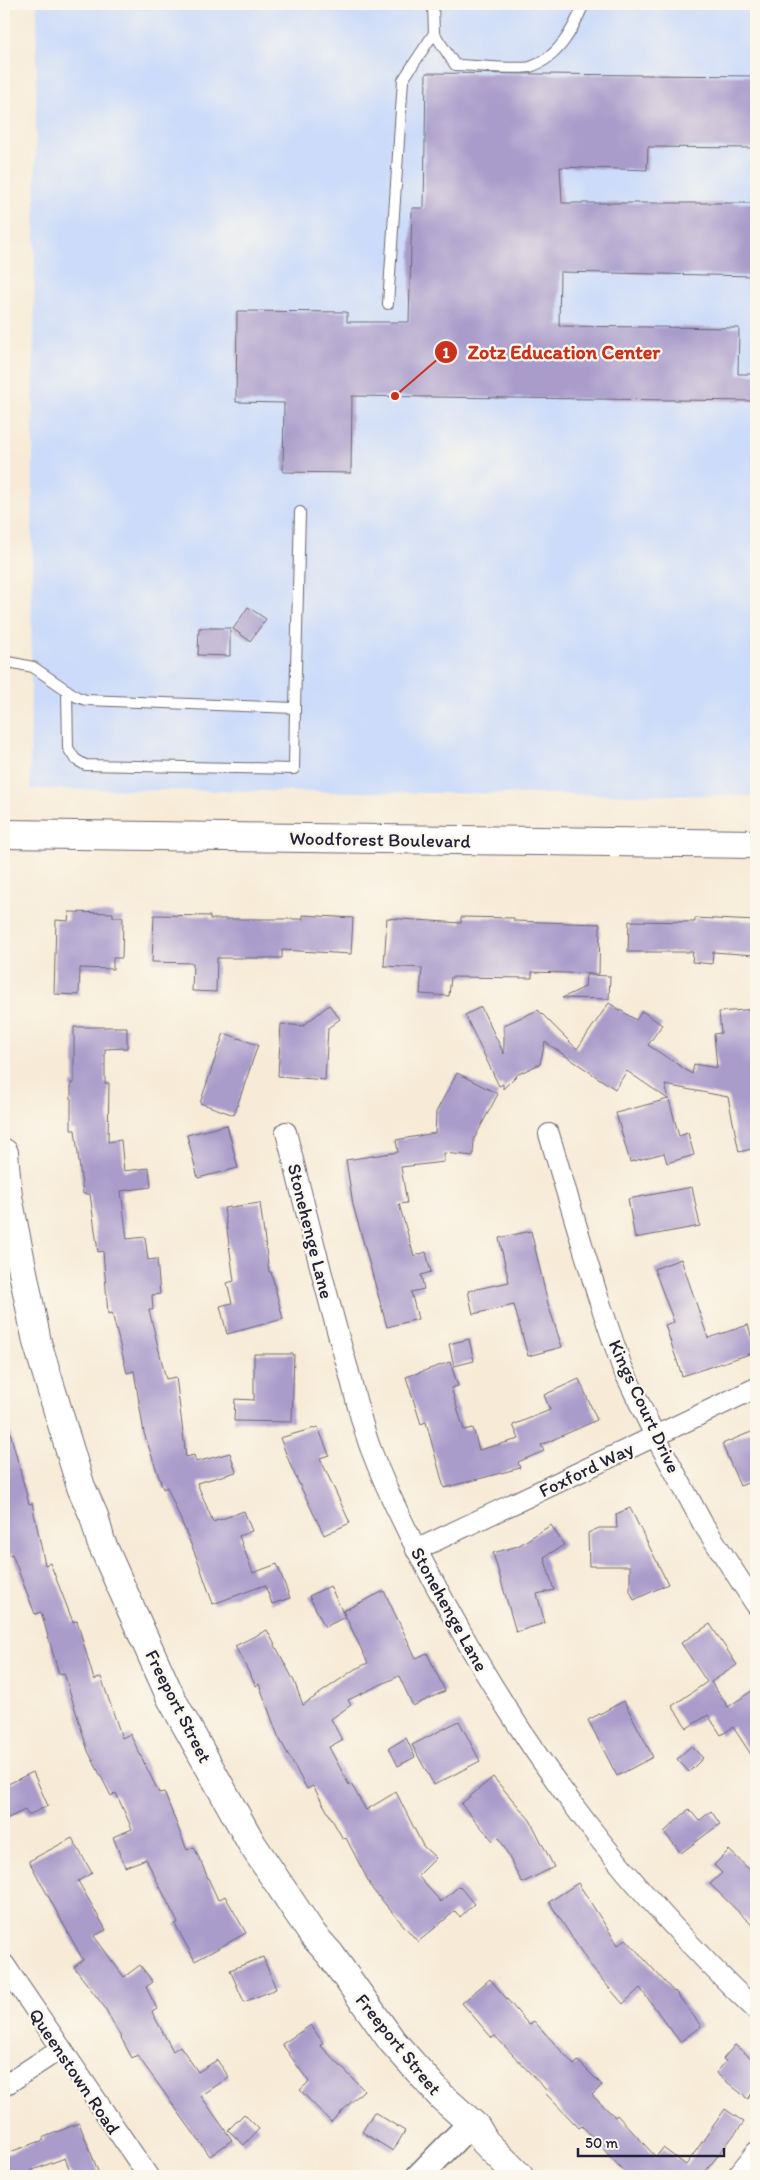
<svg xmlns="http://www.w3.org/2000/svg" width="760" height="2180" font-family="Itim,sans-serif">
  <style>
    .built { fill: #ccdbf9 }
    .building { fill: #a99ccb }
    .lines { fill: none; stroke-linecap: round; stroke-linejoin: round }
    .service-casing { stroke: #6d6872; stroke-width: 12 }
    .minor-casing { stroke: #6d6872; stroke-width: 22 }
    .tertiary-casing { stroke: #6d6872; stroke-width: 28 }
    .secondary-casing { stroke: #6d6872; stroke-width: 30 }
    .service { stroke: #fff; stroke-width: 10 }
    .minor { stroke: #fff; stroke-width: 20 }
    .tertiary { stroke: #fff; stroke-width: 25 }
    .secondary { stroke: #fff; stroke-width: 28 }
    .labels { text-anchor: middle; stroke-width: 4.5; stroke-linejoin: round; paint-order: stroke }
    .street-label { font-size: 19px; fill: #22223b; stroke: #fbf7ec }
    .leader { fill: none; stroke: #c8321e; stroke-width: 2 }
    .callout-dot { fill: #c8321e; stroke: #fbf7ec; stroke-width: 2 }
    .mark-label { font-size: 15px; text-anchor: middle; font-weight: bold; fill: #fff }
    .callout-label { font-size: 20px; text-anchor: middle; font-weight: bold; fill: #c8321e; stroke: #fbf7ec; stroke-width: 4.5; stroke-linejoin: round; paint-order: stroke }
  </style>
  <rect width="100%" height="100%" fill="#fbf7ec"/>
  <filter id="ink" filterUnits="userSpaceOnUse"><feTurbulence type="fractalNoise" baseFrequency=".02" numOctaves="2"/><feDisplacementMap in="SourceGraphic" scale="10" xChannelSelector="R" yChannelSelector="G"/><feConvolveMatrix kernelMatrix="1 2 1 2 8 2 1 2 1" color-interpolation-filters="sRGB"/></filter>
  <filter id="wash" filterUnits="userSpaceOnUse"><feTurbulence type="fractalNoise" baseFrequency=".0096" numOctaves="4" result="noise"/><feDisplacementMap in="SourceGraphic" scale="20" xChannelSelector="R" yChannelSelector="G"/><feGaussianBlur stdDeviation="1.12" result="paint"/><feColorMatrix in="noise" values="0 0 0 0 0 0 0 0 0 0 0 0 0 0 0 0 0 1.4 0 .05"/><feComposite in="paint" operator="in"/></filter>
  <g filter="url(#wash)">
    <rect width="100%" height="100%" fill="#f7ebd7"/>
    <!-- built -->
    <path class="built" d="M37 4H756V796L30 789Z"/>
    <g id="blocks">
      <!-- building -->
      <g class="building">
        <path d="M426 73 756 76V148L648 147 647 170 560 167 562 203H756V276L560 272 559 326 739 328 738 374H756V401L352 396 351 473 283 472 284 403 236 402 237 311 347 312V322H409L412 208H424Z"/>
        <path d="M248 607 266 619 250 641 233 629Z"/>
        <path d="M199 628H230V656L198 655Z"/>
        <path d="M69 912 113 913V917H123L122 958H113V969L80 968 79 995 54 994 56 920 68 921Z"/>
        <path d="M154 915 210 916V919H303V915L353 918 351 954 282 950V958H217L216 992 192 991 193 963 152 962Z"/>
        <path d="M461 917 514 918V921L600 924 599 974 532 972V978L451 977 449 996 420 994 422 968 384 966 387 918 461 923Z"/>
        <path d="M695 918 756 921 755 955 713 952 712 964 692 962 693 952H628L629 921 695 922Z"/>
        <path d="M586 975 610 976 609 999 562 998 585 987Z"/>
        <path d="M609 1003 636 1020 642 1011 662 1025 648 1045 692 1074 694 1064 717 1068 714 1034 721 1033 719 1012 756 1009V1148L739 1152 728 1097 665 1085 679 1136 688 1133 694 1155 667 1163 664 1153 630 1162 616 1113 668 1099 627 1071 615 1089 545 1042 540 1064 518 1074 503 1089V1084L499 1086 465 1015 481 1007 504 1054V1025L538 1010 577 1049Z"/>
        <path d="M329 1005 340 1019 328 1028 325 1080 278 1076 281 1024 303 1026Z"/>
        <path d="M74 1027H127V1048L105 1049V1083H109L108 1142 121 1140 124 1171 149 1168 151 1187 121 1191 127 1239 145 1237 148 1260 157 1259 160 1294 152 1295 153 1310H149L166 1379 176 1377 186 1457 194 1455 196 1462 230 1453 236 1472 197 1483 213 1522 244 1511 252 1531 239 1536 253 1573 277 1564 290 1598 272 1604 265 1585 213 1604 198 1561 167 1487 163 1489 144 1433 134 1371 127 1373 112 1313 108 1314 103 1251 98 1252 90 1194H83L75 1130H71V1083H74Z"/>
        <path d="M224 1033 258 1045 234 1115 200 1103Z"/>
        <path d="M457 1073 498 1094 474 1139 473 1156 444 1153V1162L401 1167 407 1203 399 1204 414 1256 426 1252 431 1272 421 1275 424 1289 411 1292 418 1319 387 1327 353 1205 346 1160 398 1152 396 1140 435 1133 436 1112Z"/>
        <path d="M227 1125 238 1168 198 1178 187 1135Z"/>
        <path d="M692 1187 700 1226 635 1238 628 1199Z"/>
        <path d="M260 1203 269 1272H271L283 1319 227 1334 220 1306 232 1303 227 1283 234 1281 224 1208Z"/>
        <path d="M531 1231 548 1304 562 1347 528 1356 514 1305 473 1314 468 1291 509 1282 499 1238Z"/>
        <path d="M681 1259 708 1338 748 1325 756 1352 682 1376 665 1325 674 1322 654 1269Z"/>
        <path d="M469 1339 474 1361 454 1366 449 1344Z"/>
        <path d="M254 1354H294L292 1422 234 1421 235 1399 254 1400Z"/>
        <path d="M450 1362 458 1386 451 1388 464 1430 473 1428 479 1450 519 1439 513 1425 550 1410 544 1395 579 1379 597 1420 541 1445 544 1451 518 1462 520 1468 444 1488 426 1422 421 1424 406 1377Z"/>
        <path d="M318 1427 329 1455 320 1458 350 1523 324 1535 292 1469 280 1438Z"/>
        <path d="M4 1428H9L29 1504 32 1503 45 1565 50 1563 73 1622 77 1621 94 1680 101 1677 122 1738 130 1734 159 1793 164 1792 187 1850 194 1847 218 1900 225 1896 246 1933 195 1961 175 1924 178 1923 146 1859 125 1867 113 1837 132 1829 116 1793 111 1796 88 1751 64 1673 59 1674 41 1612 35 1614 12 1554 4 1556Z"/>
        <path d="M756 1430V1480L740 1486 722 1444Z"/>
        <path d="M630 1508 668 1584 634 1600 630 1591V1566H589L588 1533 599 1528H617L616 1514Z"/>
        <path d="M551 1525 564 1545 544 1557 554 1590 537 1594 545 1623 516 1632 493 1553 518 1546Z"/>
        <path d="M330 1586 345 1617 325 1627 309 1596Z"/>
        <path d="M384 1591 416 1658 427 1653 445 1691 413 1706 399 1676 348 1700 351 1705 331 1719 342 1740 329 1747 349 1785 351 1784 366 1810 396 1792 423 1846 436 1858 418 1876 441 1902 459 1886 474 1904 460 1917 455 1911 418 1942 373 1890 346 1838 343 1839 313 1786 307 1789 278 1736 259 1684 256 1686 235 1646 267 1630 294 1681 303 1705 355 1669 368 1663 343 1611Z"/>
        <path d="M710 1624 737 1665 711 1682 728 1707 756 1688V1762L733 1727 721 1735 708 1715 687 1728 672 1706 707 1682 681 1643Z"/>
        <path d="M624 1701 653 1757 617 1776 588 1720Z"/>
        <path d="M459 1721 480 1761 434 1785 412 1745Z"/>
        <path d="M406 1738 415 1757 398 1766 389 1748Z"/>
        <path d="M691 1746 703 1758 689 1772 677 1759Z"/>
        <path d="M33 1772 48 1806 28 1815 25 1810 4 1820V1786Z"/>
        <path d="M493 1777 530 1820 554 1867 522 1883 499 1837 494 1842 461 1804Z"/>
        <path d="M689 1809 699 1821 711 1811 720 1824 681 1853 664 1832Z"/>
        <path d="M72 1838 92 1873 78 1881 106 1930 94 1936 124 1977 140 1965 153 1982 146 1987 157 2009 152 2012 173 2051 180 2046 198 2072 217 2060 229 2077 201 2096 232 2140 210 2156 137 2055 132 2058 105 2008 74 1967 83 1960 29 1861Z"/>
        <path d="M729 1850 756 1876V1929L710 1884 722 1873 714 1865Z"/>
        <path d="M578 1883 618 1945 626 1939 674 1992 675 1991 701 2026 680 2042 640 1988 623 2004 592 1968 549 1902Z"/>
        <path d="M263 1957 276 1989 244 2002 230 1970Z"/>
        <path d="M490 1979 529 2025 534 2021 574 2065 578 2061 602 2085 592 2095 615 2117 617 2115 656 2157 663 2148 686 2165 725 2109 744 2122 702 2176H628L582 2126 579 2128 545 2093 547 2091 495 2036 492 2038 462 2003Z"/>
        <path d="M311 2025 323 2043 320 2045 364 2090 331 2122 300 2090 309 2082 282 2044Z"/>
        <path d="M735 2045 756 2062V2088L748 2099 716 2073 726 2061 723 2059Z"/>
        <path d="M374 2112 405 2131 393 2151 362 2132Z"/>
        <path d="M244 2114 259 2129 244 2145 228 2130Z"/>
        <path d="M79 2123 100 2176H72L65 2158 30 2171 32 2176H4V2154L44 2140 42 2138Z"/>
      </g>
    </g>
  </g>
  <g filter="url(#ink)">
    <use href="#blocks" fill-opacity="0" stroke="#6d6872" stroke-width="1"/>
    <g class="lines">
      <!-- service casing -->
      <g class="service-casing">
        <g id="service">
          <path d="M434 33 455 65C471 65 518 70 530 67 559 58 573 29 584 4"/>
          <path d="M388 304 403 80 434 33 433 4"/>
          <path d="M4 661 33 667 77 697 86 700 295 708 300 512"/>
          <path d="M67 690 68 748 75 759 85 765 294 769 295 708"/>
        </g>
      </g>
      <!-- minor casing -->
      <g class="minor-casing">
        <g id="minor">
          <path d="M286 1132C306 1211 325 1291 348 1369 355 1395 361 1422 370 1447 391 1503 419 1556 448 1608 531 1761 629 1890 756 2010"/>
          <path d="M549 1134 597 1294 622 1367 655 1436 703 1524 756 1605"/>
          <path d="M416 1550 756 1388"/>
          <path d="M4 1964 148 2176"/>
          <path d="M4 2086 60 2049"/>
          <path d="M737 2176 756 2152"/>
        </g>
      </g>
      <!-- tertiary casing -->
      <g class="tertiary-casing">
        <path id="tertiary" d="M419 2176 471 2123"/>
      </g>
      <!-- secondary casing -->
      <g class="secondary-casing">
        <g id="secondary">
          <path d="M4 834 756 844"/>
          <path d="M4 1153 8 1197 37 1342 81 1487 94 1516 101 1542 171 1698 252 1844 313 1935 330 1954 392 2041 442 2097 476 2127 485 2142 519 2176"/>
        </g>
      </g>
      <!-- service -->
      <use href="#service" class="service"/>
      <!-- minor -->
      <use href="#minor" class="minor"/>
      <!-- tertiary -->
      <use href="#tertiary" class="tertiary"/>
      <!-- secondary -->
      <use href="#secondary" class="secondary"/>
    </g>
  </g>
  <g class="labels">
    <!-- street labels -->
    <g class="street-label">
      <text transform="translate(380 839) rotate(1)" y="7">Woodforest Boulevard</text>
      <text transform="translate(311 1231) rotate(76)" y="7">Stonehenge Lane</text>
      <text transform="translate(645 1406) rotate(65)" y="7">Kings Court Drive</text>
      <text transform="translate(586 1469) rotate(-26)" y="7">Foxford Way</text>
      <text transform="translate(450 1609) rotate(61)" y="7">Stonehenge Lane</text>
      <text transform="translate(179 1706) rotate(63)" y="7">Freeport Street</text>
      <text transform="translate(399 2044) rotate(51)" y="7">Freeport Street</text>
      <text transform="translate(75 2071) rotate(56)" y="7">Queenstown Road</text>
    </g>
  </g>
  <!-- callouts -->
  <path class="leader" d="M395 396L446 352"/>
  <g class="callout-dot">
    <circle cx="395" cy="396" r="5"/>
    <circle cx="446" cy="352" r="12"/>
  </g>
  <g class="mark-label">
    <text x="446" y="358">1</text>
  </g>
  <g class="callout-label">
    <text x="564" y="359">Zotz Education Center</text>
  </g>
  <!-- margin -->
  <rect width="760" height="2180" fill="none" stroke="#fbf7ec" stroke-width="20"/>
  <!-- scale -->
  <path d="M578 2148v8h146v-8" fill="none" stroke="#22223b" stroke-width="2.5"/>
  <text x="585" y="2148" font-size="15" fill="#22223b" stroke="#fbf7ec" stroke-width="4" paint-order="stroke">50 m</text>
</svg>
